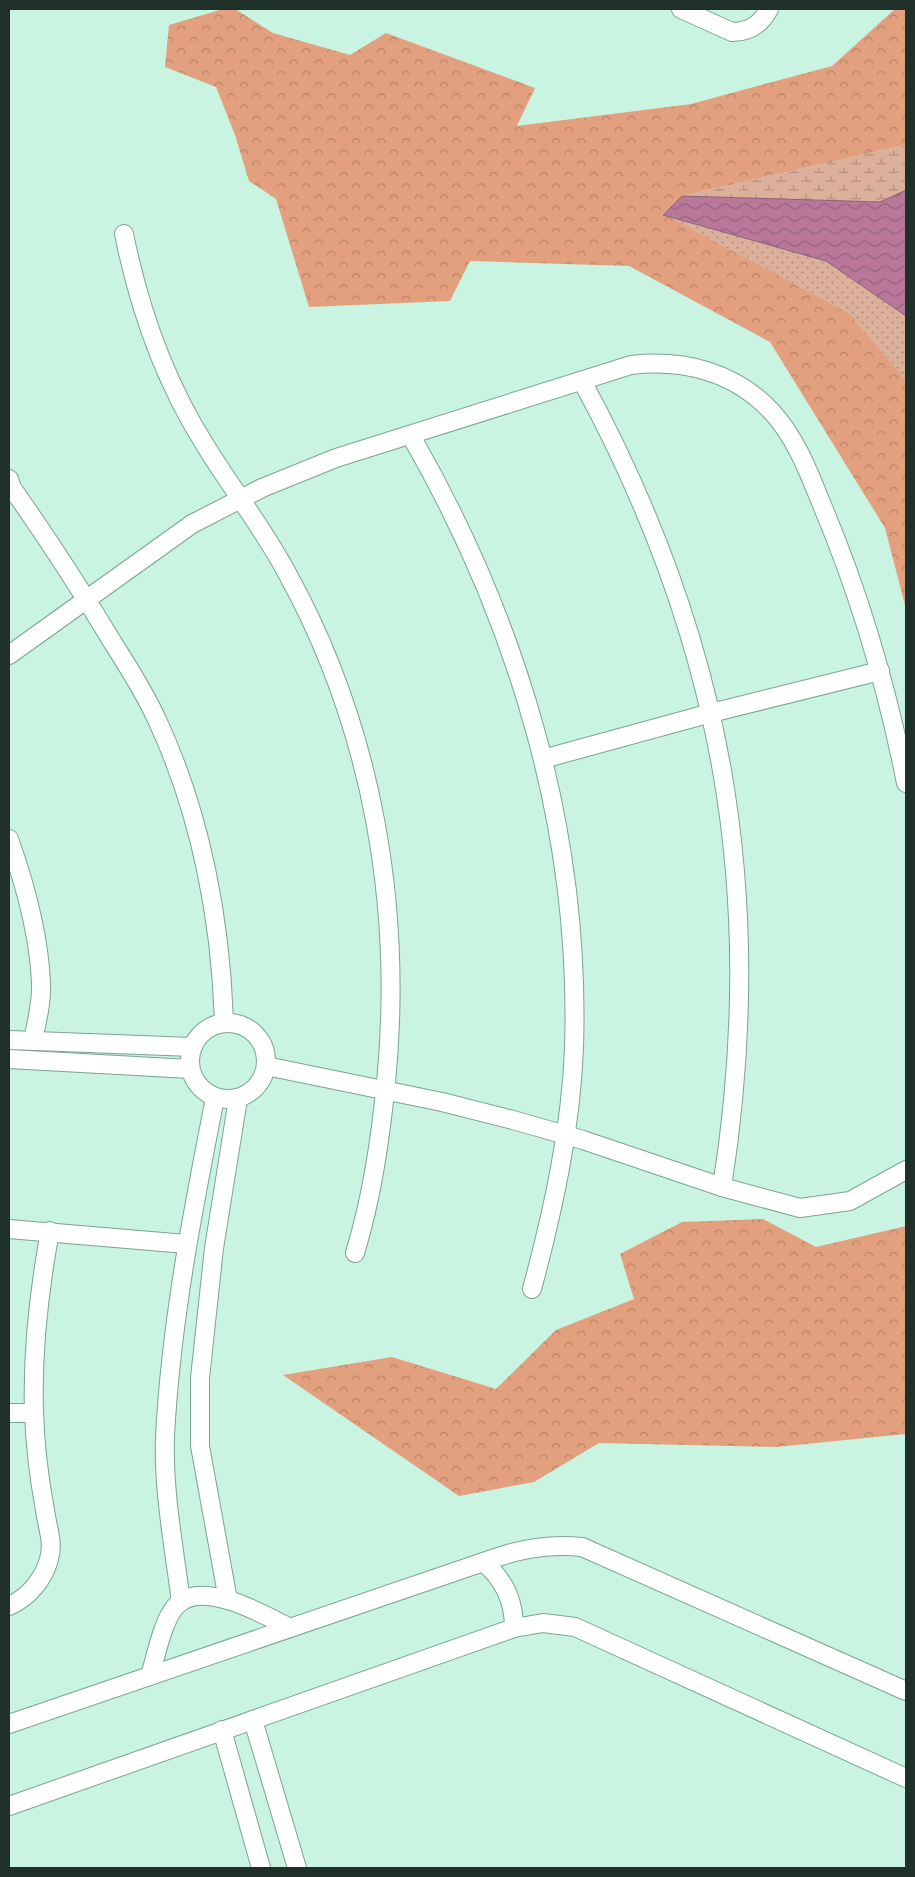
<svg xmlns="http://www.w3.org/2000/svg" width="915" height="1877" font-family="'Work Sans',sans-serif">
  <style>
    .grass { fill: url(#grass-dots) }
    .forest { fill: url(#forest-crowns) }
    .wetland { fill: url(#wetland-marsh) }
    .water { fill: url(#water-waves); stroke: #8b6278 }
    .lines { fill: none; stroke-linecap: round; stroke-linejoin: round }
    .minor-casing { stroke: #7ba493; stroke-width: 20 }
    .minor { stroke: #fff; stroke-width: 18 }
  </style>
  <defs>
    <pattern id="grass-dots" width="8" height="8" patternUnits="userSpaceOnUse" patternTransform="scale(1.25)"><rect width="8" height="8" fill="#dcb09a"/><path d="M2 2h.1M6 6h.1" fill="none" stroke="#b2907e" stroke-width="1.8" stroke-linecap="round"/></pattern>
    <pattern id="forest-crowns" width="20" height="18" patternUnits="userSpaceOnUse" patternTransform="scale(1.25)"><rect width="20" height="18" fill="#e3a07f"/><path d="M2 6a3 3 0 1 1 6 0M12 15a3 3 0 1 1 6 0" fill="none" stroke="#b78368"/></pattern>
    <pattern id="wetland-marsh" width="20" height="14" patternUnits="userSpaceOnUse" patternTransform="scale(1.25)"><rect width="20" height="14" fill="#dcb09a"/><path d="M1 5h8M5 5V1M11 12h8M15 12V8" fill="none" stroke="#b2907e"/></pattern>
    <pattern id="water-waves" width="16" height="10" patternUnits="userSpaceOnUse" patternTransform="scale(1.25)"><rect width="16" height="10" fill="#b9789a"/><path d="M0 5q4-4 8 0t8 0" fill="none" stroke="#96637e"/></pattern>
  </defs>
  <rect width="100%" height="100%" fill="#c9f4e1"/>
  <!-- grass -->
  <path class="grass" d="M663 215 826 261 906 316V380L849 313Z"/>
  <!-- forest -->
  <g class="forest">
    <path d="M223 9H235L273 33 350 55 386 33 535 88 517 126 691 104 832 66 895 9H906V145L682 196 663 214 849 313 906 380V609L885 528 770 342 629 266 470 261 450 301 309 307 276 199 249 181 235 135 216 87 165 67 169 25Z"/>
    <path d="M763 1219 816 1247 906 1226V1434L776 1447 599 1443 534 1482 459 1496 283 1375 392 1357 496 1389 556 1330 634 1299 620 1254 682 1222Z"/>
  </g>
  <!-- wetland -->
  <path class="wetland" d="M906 145V190L880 202 682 196Z"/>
  <!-- water -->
  <path class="water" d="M906 190V316L826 261 663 215 682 196 880 202Z"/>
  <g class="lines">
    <!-- minor casing -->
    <g class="minor-casing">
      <g id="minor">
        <path d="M681 9 732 32C750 32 761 24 769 9"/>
        <path d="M124 234C139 308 164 380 205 445 232 489 263 528 287 573 373 729 403 907 386 1083 380 1141 372 1197 355 1253"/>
        <path d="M582 381C723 640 768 895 722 1187"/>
        <path d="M411 436C518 622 581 832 574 1048 571 1129 553 1211 532 1289"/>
        <path d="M9 479 12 488C48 539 81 590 113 643 129 668 146 695 158 722 201 815 221 921 224 1023"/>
        <path d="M9 655 192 524 262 488 336 458 631 365C684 359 735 372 772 412 796 438 809 473 822 505 860 595 887 687 906 783"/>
        <path d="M543 759 711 713 880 671"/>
        <path d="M9 839C25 884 39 934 41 983 42 1002 37 1021 33 1040"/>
        <circle cx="228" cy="1061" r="38"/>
        <path d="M9 1040 193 1047"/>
        <path d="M9 1059 190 1069"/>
        <path d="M266 1066 442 1102 513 1120 583 1140 722 1187 800 1208 850 1201 906 1170"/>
        <path d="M9 1229 186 1244"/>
        <path d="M9 1413H34"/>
        <path d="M483 1562C504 1579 514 1600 514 1628"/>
        <path d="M228 1600 200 1446V1378L214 1248 238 1099"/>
        <path d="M181 1602C174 1547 163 1491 165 1436 171 1322 193 1209 215 1098"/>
        <path d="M9 1606C28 1598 44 1579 49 1559 54 1543 47 1526 45 1510 39 1478 35 1445 34 1412 32 1351 39 1291 50 1231"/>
        <path d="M150 1676C156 1656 162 1623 175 1607 199 1577 265 1615 290 1628"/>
        <path d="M253 1720 297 1868"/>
        <path d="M9 1724 501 1556C529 1547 554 1544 582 1547L906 1691"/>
        <path d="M222 1730 261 1868"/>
        <path d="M9 1806 514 1628 543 1623 575 1627 906 1778"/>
      </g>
    </g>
    <!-- minor -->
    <use href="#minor" class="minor"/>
  </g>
  <!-- border -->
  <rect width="915" height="1877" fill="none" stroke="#1f2f29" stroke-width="20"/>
</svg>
